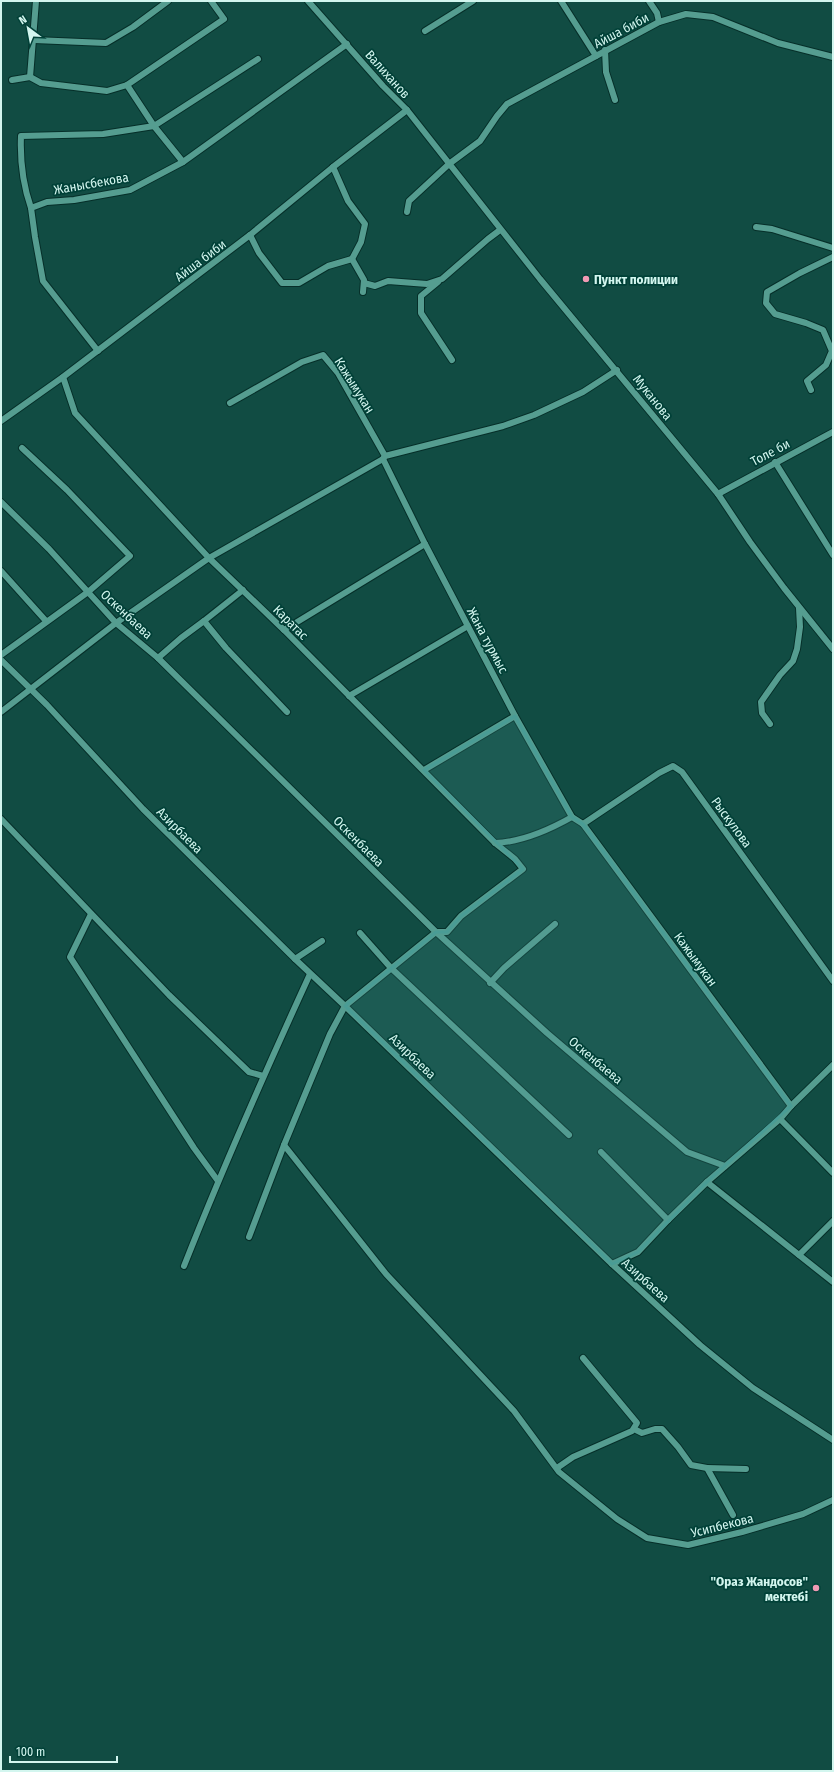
<svg xmlns="http://www.w3.org/2000/svg" width="834" height="1772" font-family="'Fira Sans Condensed',sans-serif">
  <style>
    .lines { fill: none; stroke-linecap: round; stroke-linejoin: round }
    .street-casing { stroke: #062f29; stroke-width: 8 }
    .street { stroke: #559d90; stroke-width: 6 }
    .marked { fill: #4a9c95; fill-opacity: 0.2; stroke: #4a9c95; stroke-width: 3; stroke-linejoin: round }
    .poi-dot { fill: #f19ab4; stroke: #014138; stroke-width: 1.5 }
    .labels { text-anchor: middle; stroke-width: 3.5; stroke-linejoin: round; paint-order: stroke }
    .street-label { font-size: 13px; fill: #d3f6ef; stroke: #014138 }
    .poi-label { font-size: 13px; font-weight: bold; fill: #d3f6ef; stroke: #014138; text-anchor: start }
  </style>
  <rect width="100%" height="100%" fill="#114c43"/>
  <g class="lines">
    <!-- street casing -->
    <g class="street-casing">
      <g id="street">
        <path d="M308 1 383 86 407 110 540 279 718 494 750 542 784 588 833 649"/>
        <path d="M561 1 596 56"/>
        <path d="M649 1 657 13 659 22"/>
        <path d="M425 31 473 1"/>
        <path d="M34 40 106 43 133 27 168 1"/>
        <path d="M605 50 606 72 615 100"/>
        <path d="M30 77 36 1"/>
        <path d="M12 80 30 77 41 83 107 91 127 85 224 19 211 1"/>
        <path d="M127 85 154 126 183 162"/>
        <path d="M333 167 348 201 365 224 361 242 352 259"/>
        <path d="M31 208C23 185 20 160 21 136L103 134 154 126 258 59"/>
        <path d="M407 212 409 201 449 164 480 141 497 116 507 104 659 22 686 14 713 17 778 43 833 57"/>
        <path d="M756 227 772 229 833 248"/>
        <path d="M250 235 259 253 282 283H299L328 266 352 259 364 280 363 292"/>
        <path d="M438 282 421 296V313L452 360"/>
        <path d="M364 283 375 286 388 281 427 284 442 279 488 239 500 230"/>
        <path d="M98 351 43 281 35 237 31 208 47 202 74 200 130 190 183 162 347 44"/>
        <path d="M63 377 75 413 209 558 284 630 495 843 515 859 523 869 461 916 447 932H436L345 1006 330 1034 284 1145 249 1237"/>
        <path d="M811 390 807 381 826 365 832 351 823 330 806 323 775 314 766 303 767 292 800 273 833 257"/>
        <path d="M230 403 302 362 323 355 338 373 385 456"/>
        <path d="M1 421 63 377 250 235 333 167 407 110"/>
        <path d="M383 459 425 544 515 716 572 817 583 824 791 1106"/>
        <path d="M775 462 833 555"/>
        <path d="M718 494 833 432"/>
        <path d="M1 502 49 549 116 623 158 658 436 932 547 1033 687 1152 725 1166"/>
        <path d="M1 571 46 621"/>
        <path d="M243 590 204 621 226 648 287 712"/>
        <path d="M284 630 425 544"/>
        <path d="M1 655 88 592 130 556 67 490 22 448"/>
        <path d="M158 658 181 638 204 621"/>
        <path d="M1 660 47 705 143 809 295 959 345 1006 612 1264 700 1345 753 1388 833 1440"/>
        <path d="M349 696 468 626"/>
        <path d="M1 712 116 623 209 558 383 459 385 456 503 426 534 415 583 392 617 370"/>
        <path d="M770 724 762 713 761 702 780 675 793 661 797 649 800 627 799 608"/>
        <path d="M424 770 515 716"/>
        <path d="M1 819 169 995 249 1072 263 1076"/>
        <path d="M583 824 659 773 673 766 682 772 833 981"/>
        <path d="M495 843C521 842 549 830 572 817"/>
        <path d="M91 914 70 957 194 1148 218 1181"/>
        <path d="M360 933 391 968 569 1135"/>
        <path d="M295 959 322 941"/>
        <path d="M490 983 504 968 555 924"/>
        <path d="M780 1119 833 1173"/>
        <path d="M284 1145 386 1274 514 1411 559 1472 617 1519 647 1538 688 1545 742 1532 803 1514 833 1500"/>
        <path d="M601 1152 668 1220"/>
        <path d="M707 1182 833 1282"/>
        <path d="M799 1255 833 1221"/>
        <path d="M612 1264 638 1252 668 1220 707 1182 780 1119 791 1106 833 1065"/>
        <path d="M184 1266C223 1167 266 1070 310 974"/>
        <path d="M634 1429 642 1433 655 1429H662L678 1447 691 1465 707 1468 733 1515"/>
        <path d="M557 1468 573 1457 632 1431 637 1423 583 1358"/>
        <path d="M707 1468 746 1469"/>
      </g>
    </g>
    <!-- street -->
    <use href="#street" class="street"/>
  </g>
  <!-- marked area -->
  <path class="marked" d="M515 716 572 817 583 824 791 1106 707 1182 638 1252 612 1264 345 1006 436 932H447L461 916 523 869 424 770Z"/>
  <!-- markers -->
  <g class="poi-dot">
    <circle cx="586" cy="279" r="4"/>
    <circle cx="816" cy="1588" r="4"/>
  </g>
  <g class="labels">
    <!-- street labels -->
    <g class="street-label">
      <text transform="translate(621 30) rotate(-28)" y="5">Айша биби</text>
      <text transform="translate(388 74) rotate(48)" y="5">Валиханов</text>
      <text transform="translate(91 183) rotate(-10)" y="5">Жанысбекова</text>
      <text transform="translate(200 260) rotate(-37)" y="5">Айша биби</text>
      <text transform="translate(355 385) rotate(58)" y="5">Кажымукан</text>
      <text transform="translate(653 397) rotate(51)" y="5">Муканова</text>
      <text transform="translate(770 452) rotate(-28)" y="5">Толе би</text>
      <text transform="translate(127 614) rotate(43)" y="5">Оскенбаева</text>
      <text transform="translate(291 622) rotate(45)" y="5">Каратас</text>
      <text transform="translate(488 640) rotate(62)" y="5">Жана турмыс</text>
      <text transform="translate(732 822) rotate(54)" y="5">Рыскулова</text>
      <text transform="translate(180 830) rotate(45)" y="5">Азирбаева</text>
      <text transform="translate(359 841) rotate(45)" y="5">Оскенбаева</text>
      <text transform="translate(696 959) rotate(54)" y="5">Кажымукан</text>
      <text transform="translate(413 1056) rotate(44)" y="5">Азирбаева</text>
      <text transform="translate(596 1060) rotate(40)" y="5">Оскенбаева</text>
      <text transform="translate(646 1280) rotate(42)" y="5">Азирбаева</text>
      <text transform="translate(722 1525) rotate(-14)" y="5">Усипбекова</text>
    </g>
    <!-- poi labels -->
    <g class="poi-label">
      <text x="594" y="284">Пункт полиции</text>
      <text x="808" y="1586" text-anchor="end">"Ораз Жандосов"<tspan x="808" dy="15">мектебі</tspan></text>
    </g>
  </g>
  <!-- border -->
  <rect width="834" height="1772" fill="none" stroke="#d3f6ef" stroke-width="4"/>
  <!-- north arrow -->
  <g transform="translate(28 28) rotate(328)" stroke="#014138" stroke-width="3" paint-order="stroke">
  <path d="M0-3L7 15L0 10L-7 15Z" fill="#d3f6ef"/>
  <text y="-6" font-size="11" font-weight="bold" text-anchor="middle" fill="#d3f6ef">N</text>
  </g>
  <!-- scale -->
  <path d="M10 1756v6h107v-6" fill="none" stroke="#d3f6ef" stroke-width="2"/>
  <text x="16" y="1756" font-size="12" fill="#d3f6ef" stroke="#014138" stroke-width="3" paint-order="stroke">100 m</text>
</svg>
